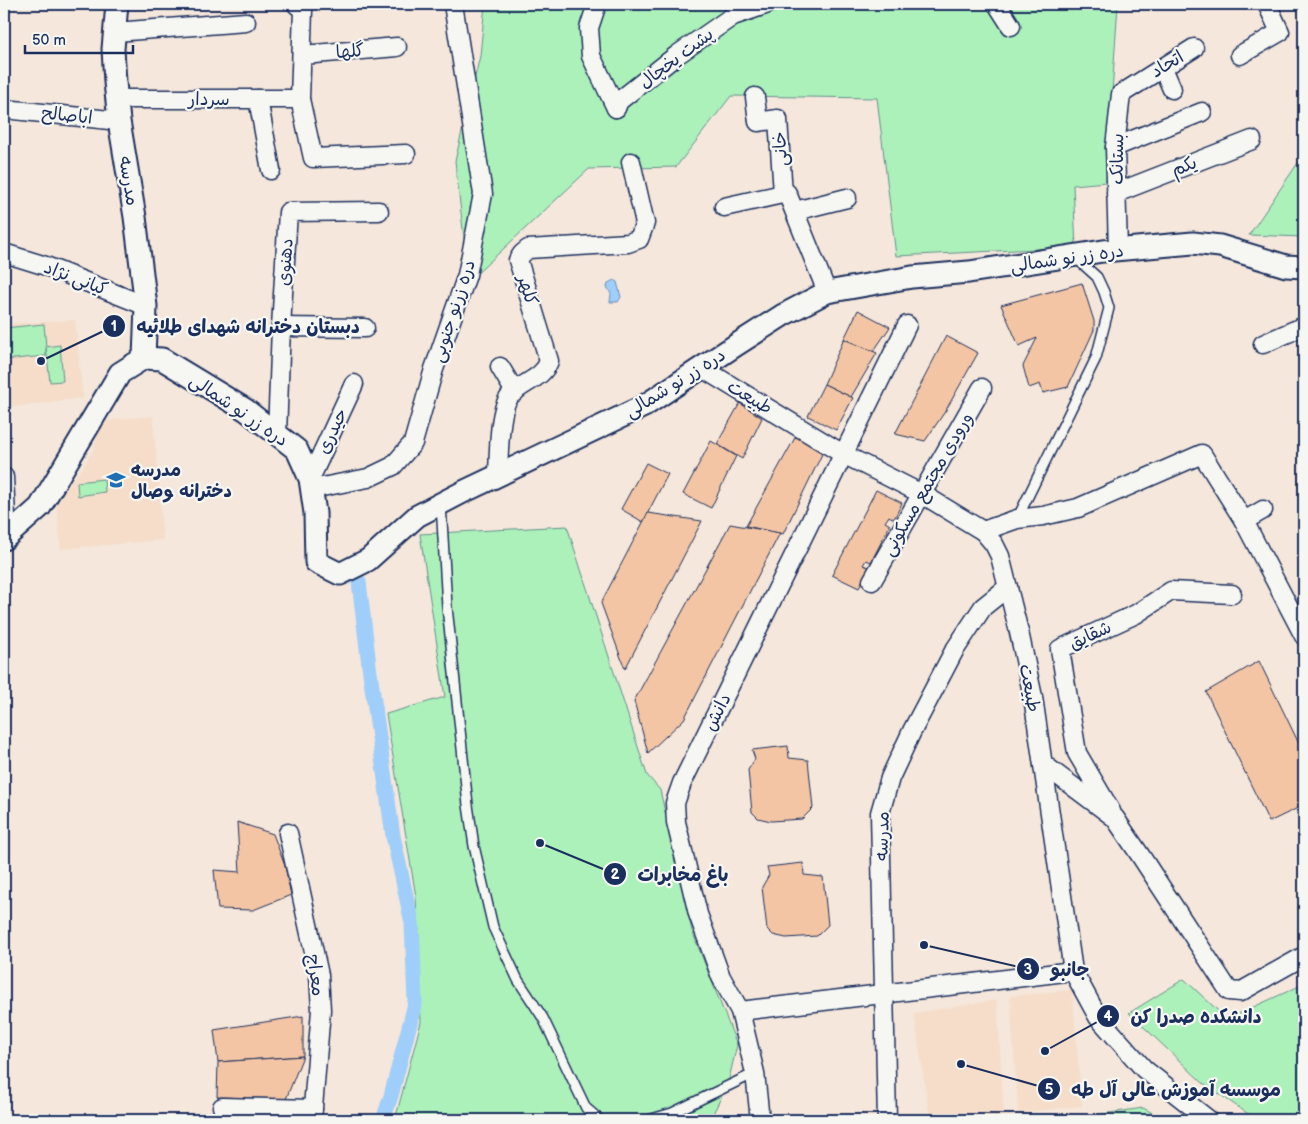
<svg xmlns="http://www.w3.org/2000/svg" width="1308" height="1124" font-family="'Balsamiq Sans','Playpen Sans Arabic',sans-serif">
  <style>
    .built { fill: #f5ddca }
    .green { fill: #acf0ba; stroke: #64908c }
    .water { fill: #9fcefb; stroke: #6a8ebc }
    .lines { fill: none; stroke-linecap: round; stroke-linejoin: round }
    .canal { stroke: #9fcefb; stroke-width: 15 }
    .building { fill: #f4c5a4; stroke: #1b2f5e }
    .service-casing { stroke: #1b2f5e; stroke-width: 12 }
    .minor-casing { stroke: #1b2f5e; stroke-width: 21 }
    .tertiary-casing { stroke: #1b2f5e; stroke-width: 25 }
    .service { stroke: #f6f6f2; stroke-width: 9 }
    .minor { stroke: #f6f6f2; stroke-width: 18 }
    .tertiary { stroke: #f6f6f2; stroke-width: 21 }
    .labels { text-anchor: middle; stroke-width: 4.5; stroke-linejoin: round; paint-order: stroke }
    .street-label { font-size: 18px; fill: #1b2f5e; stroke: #f6f6f2 }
    .poi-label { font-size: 18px; font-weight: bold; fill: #1b2f5e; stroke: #f6f6f2; text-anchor: start }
    .leader { fill: none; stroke: #1b2f5e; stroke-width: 2 }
    .callout-dot { fill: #1b2f5e; stroke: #f6f6f2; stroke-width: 2 }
    .mark-label { font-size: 15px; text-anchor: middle; font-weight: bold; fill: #fff }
    .callout-label { font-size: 19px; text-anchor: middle; font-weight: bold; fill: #1b2f5e; stroke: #f6f6f2; stroke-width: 4.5; stroke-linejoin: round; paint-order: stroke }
  </style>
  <rect width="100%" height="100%" fill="#f5e7db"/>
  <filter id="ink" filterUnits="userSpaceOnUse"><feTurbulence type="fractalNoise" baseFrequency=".02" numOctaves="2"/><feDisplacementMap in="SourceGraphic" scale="10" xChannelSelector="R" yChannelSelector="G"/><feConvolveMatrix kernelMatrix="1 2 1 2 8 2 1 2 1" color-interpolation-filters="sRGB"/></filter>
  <g filter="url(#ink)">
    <!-- built -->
    <g class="built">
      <path d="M75 320 83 398 4 408V324Z"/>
      <path d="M153 416 163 540 61 549 56 501 83 467 94 448 101 421Z"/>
      <path d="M1072 990 1082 1106 1018 1113 1010 996Z"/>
      <path d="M997 1000 1004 1116 969 1120H930L914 1013Z"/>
    </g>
    <!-- green -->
    <g class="green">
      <path d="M485 4H1118L1106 182 1073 185 1076 247 896 256 877 98 731 96 676 167 589 169 469 281 455 161 480 56Z"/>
      <path d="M1304 154V237L1249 235Z"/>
      <path d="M44 324 46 347 60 345 63 381 50 382 46 348V356L4 360V328Z"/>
      <path d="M104 479 105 492 78 496 77 482Z"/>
      <path d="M567 526 647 775 660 790 692 931 737 1045 728 1083 710 1120H395L421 1022 416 897 386 714 445 697 420 534Z"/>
      <path d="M1184 979 1227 1019 1304 984V1120H1257L1203 1083 1129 1013Z"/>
      <path d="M1143 1108 1166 1120H1062Z"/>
    </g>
    <!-- water -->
    <path class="water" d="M614 280 617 282 621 297 618 302H610L611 294 607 287 608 283Z"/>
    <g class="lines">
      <!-- canal -->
      <path class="canal" d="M359 582 370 673 393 836 412 923 415 1004 391 1096 383 1120"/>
    </g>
    <!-- building -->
    <g class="building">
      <path d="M1082 283 1094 321V330L1068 387 1043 393 1040 384 1029 388 1023 366 1037 338 1019 346 1001 305Z"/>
      <path d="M858 310 890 327 873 352 844 339Z"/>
      <path d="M946 336 978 353 946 410 925 441 895 434Z"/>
      <path d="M844 339 877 353 851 397 824 384Z"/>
      <path d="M824 384 853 398 836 430 808 416Z"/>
      <path d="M740 403 762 418 742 459 717 444Z"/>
      <path d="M796 436 824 450 783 534 746 526Z"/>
      <path d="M711 441 736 456 711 508 683 494Z"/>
      <path d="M646 463 668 474 643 522 621 509Z"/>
      <path d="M876 490 902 503 894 519 889 516 885 522 890 525 871 562 866 560 863 565 869 567 859 588 832 575Z"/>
      <path d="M648 513 702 521 625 669 601 603Z"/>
      <path d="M730 524 780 533 684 719 648 753 634 701Z"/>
      <path d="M1259 661 1304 754V805L1269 822 1206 692Z"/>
      <path d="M788 746 789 758 808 760 813 808 802 819 771 821 758 818 752 812 748 770 755 759 752 750Z"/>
      <path d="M237 822 273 834 285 866 291 895 253 910 218 909 214 870 240 872Z"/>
      <path d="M803 863 804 875 823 877 828 925 817 936 786 938 773 935 767 929 762 887 769 875 767 867Z"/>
      <path d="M303 1016V1056L218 1062 214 1030Z"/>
      <path d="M303 1056 286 1099 217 1097 218 1062Z"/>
      <path d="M243 1114 241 1120H183V1118Z"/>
      <path d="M1088 1117V1120H1062Z"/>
    </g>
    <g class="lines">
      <!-- service casing -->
      <g class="service-casing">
        <g id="service">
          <path d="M441 503 447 607 468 805 474 846 493 927 518 980 543 1018 586 1108 600 1120"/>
          <path d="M1017 519 1096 358 1109 308 1104 292 1097 277 1076 258"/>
          <path d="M648 1120 672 1113 755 1073"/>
        </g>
      </g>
      <!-- minor casing -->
      <g class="minor-casing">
        <g id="minor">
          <path d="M296 4 303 10 300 99 313 158 406 154"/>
          <path d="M597 4 589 28 591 56 616 108"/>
          <path d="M997 4 1011 26"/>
          <path d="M115 32 246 22"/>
          <path d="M303 55 397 47"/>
          <path d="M1240 55 1280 32 1267 4"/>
          <path d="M1163 68 1172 89"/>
          <path d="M755 97 758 122 778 119 783 194"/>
          <path d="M117 99H300"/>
          <path d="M258 99 271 170"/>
          <path d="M616 108 619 101 677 55 733 16 768 4"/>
          <path d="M14 110 119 121"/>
          <path d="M1115 147 1202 112"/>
          <path d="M1116 193 1252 140"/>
          <path d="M724 207 787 193 827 292"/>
          <path d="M795 211 847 198"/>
          <path d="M1118 249 1115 147 1121 94 1194 48"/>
          <path d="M4 253 46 266 146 306"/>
          <path d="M281 327 365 328"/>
          <path d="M1263 344 1304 326"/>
          <path d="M500 367 515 392"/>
          <path d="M702 368 843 454 922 494 983 531 994 544 1000 556 1019 632 1033 697 1073 971 1098 1017 1144 1069 1209 1120"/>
          <path d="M277 434 281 327 288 212 379 211"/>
          <path d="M498 476C499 457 498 410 510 396 522 382 543 379 549 361L518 260 522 254 528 249 628 243 639 239 645 223 631 162"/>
          <path d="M4 477 7 536"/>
          <path d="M310 479 354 384"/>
          <path d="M312 489 368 478 393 466 413 443 434 369 467 275 483 194 453 4"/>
          <path d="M1244 521 1263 510"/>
          <path d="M983 531 1017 519 1043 516 1078 508 1202 454 1244 521 1304 636"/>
          <path d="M872 581 982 388"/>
          <path d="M1043 764 1115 818 1140 855 1229 991 1240 992 1304 956"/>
          <path d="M1111 811 1077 753 1060 649 1136 614 1171 591 1232 594"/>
          <path d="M288 833 319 975 321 1010 312 1120"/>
          <path d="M740 1011 1073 971"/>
          <path d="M222 1107 313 1109"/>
          <path d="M760 1120 755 1073 740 1011 721 977 698 914 676 822 675 803 682 783 907 325"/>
          <path d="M887 1120 880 813 890 778 912 731 954 651 983 607 1008 587"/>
        </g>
      </g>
      <!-- tertiary casing -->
      <g class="tertiary-casing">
        <g id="tertiary">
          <path d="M117 4 113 49 115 82 119 121 135 217 146 306 144 358"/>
          <path d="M4 539 40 507 120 373 144 358 162 359 246 410 297 450 310 479 315 513 316 562 340 574 368 560 417 516 463 492 644 406 736 345 783 315 827 292 912 277 969 272 1103 251 1193 243 1220 246 1286 266 1304 267"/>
        </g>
      </g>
      <!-- service -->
      <use href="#service" class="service"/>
      <!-- minor -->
      <use href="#minor" class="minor"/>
      <!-- tertiary -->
      <use href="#tertiary" class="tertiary"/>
    </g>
  </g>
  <!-- icons -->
  <defs>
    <g id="school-bare" transform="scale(1.5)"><path d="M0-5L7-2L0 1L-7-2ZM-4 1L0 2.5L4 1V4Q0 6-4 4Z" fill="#1f6fb2" stroke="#f6f6f2" stroke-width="2.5" paint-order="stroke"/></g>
  </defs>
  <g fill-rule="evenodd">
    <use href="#school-bare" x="116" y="480"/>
  </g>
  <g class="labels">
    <!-- street labels -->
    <g class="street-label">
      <text transform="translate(350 51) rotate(-5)" y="6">گلها</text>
      <text transform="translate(676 58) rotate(-37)" y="6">پشت یخچال</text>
      <text transform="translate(1167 64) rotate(-31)" y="6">اتحاد</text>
      <text x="209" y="105">سردار</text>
      <text transform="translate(67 115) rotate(6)" y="6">اباصالح</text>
      <text transform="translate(780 149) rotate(-94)" y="6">خانی</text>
      <text transform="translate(1117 159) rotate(-89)" y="6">بستانک</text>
      <text transform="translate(1184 166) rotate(-21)" y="6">یکم</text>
      <text transform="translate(129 181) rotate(81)" y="6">مدرسه</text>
      <text transform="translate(1067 258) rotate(-8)" y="6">دره زر نو شمالی</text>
      <text transform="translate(285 262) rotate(-86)" y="6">دهنوی</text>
      <text transform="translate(76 278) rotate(21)" y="6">کیانی نژاد</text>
      <text transform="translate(528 290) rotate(73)" y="6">کلهر</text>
      <text transform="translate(453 311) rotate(-72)" y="6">دره زرنو جنوبی</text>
      <text transform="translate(675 383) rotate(-32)" y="6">دره زر نو شمالی</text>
      <text transform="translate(750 397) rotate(31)" y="6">طبیعت</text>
      <text transform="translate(239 410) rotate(34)" y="6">دره زر نو شمالی</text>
      <text transform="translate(332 431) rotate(-65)" y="6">حیدری</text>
      <text transform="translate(927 484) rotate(-60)" y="6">ورودی مجتمع مسکونی</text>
      <text transform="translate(1090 635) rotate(-25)" y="6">شقایق</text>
      <text transform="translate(1030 688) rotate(79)" y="6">طبیعت</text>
      <text transform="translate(717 712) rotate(-64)" y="6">دانش</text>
      <text transform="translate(882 836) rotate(-88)" y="6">مدرسه</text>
      <text transform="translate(316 975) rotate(83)" y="6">معراج</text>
    </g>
    <!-- poi labels -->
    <g class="poi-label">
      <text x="131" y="476">مدرسه<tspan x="131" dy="21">دخترانه وصال</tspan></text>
    </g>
  </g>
  <!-- callouts -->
  <path class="leader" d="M41 361L114 326M540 843L615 874M924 945L1028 969M1045 1051L1108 1016M961 1064L1049 1089"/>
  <g class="callout-dot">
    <circle cx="41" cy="361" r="5"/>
    <circle cx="540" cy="843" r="5"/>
    <circle cx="924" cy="945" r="5"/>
    <circle cx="1045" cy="1051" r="5"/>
    <circle cx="961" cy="1064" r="5"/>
    <circle cx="114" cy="326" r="12"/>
    <circle cx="615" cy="874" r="12"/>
    <circle cx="1028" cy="969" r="12"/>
    <circle cx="1108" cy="1016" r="12"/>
    <circle cx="1049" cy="1089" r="12"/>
  </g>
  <g class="mark-label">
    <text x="114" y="331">1</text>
    <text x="615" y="879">2</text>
    <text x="1028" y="974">3</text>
    <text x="1108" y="1021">4</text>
    <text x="1049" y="1094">5</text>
  </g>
  <g class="callout-label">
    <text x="248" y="333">دبستان دخترانه شهدای طلائیه</text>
    <text x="683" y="881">باغ مخابرات</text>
    <text x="1070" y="976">جانبو</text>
    <text x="1196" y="1023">دانشکده صدرا کن</text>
    <text x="1176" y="1096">موسسه آموزش عالی آل طه</text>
  </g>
  <!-- margin -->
  <rect width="1308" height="1124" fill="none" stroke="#f6f6f2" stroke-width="20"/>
  <rect x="10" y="10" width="1288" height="1104" fill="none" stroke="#1b2f5e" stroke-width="2" filter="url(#ink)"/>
  <!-- scale -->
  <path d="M25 45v8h108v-8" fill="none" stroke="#1b2f5e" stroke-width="2.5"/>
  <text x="32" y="45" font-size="15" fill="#1b2f5e" stroke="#f6f6f2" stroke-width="4" paint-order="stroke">50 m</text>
</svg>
